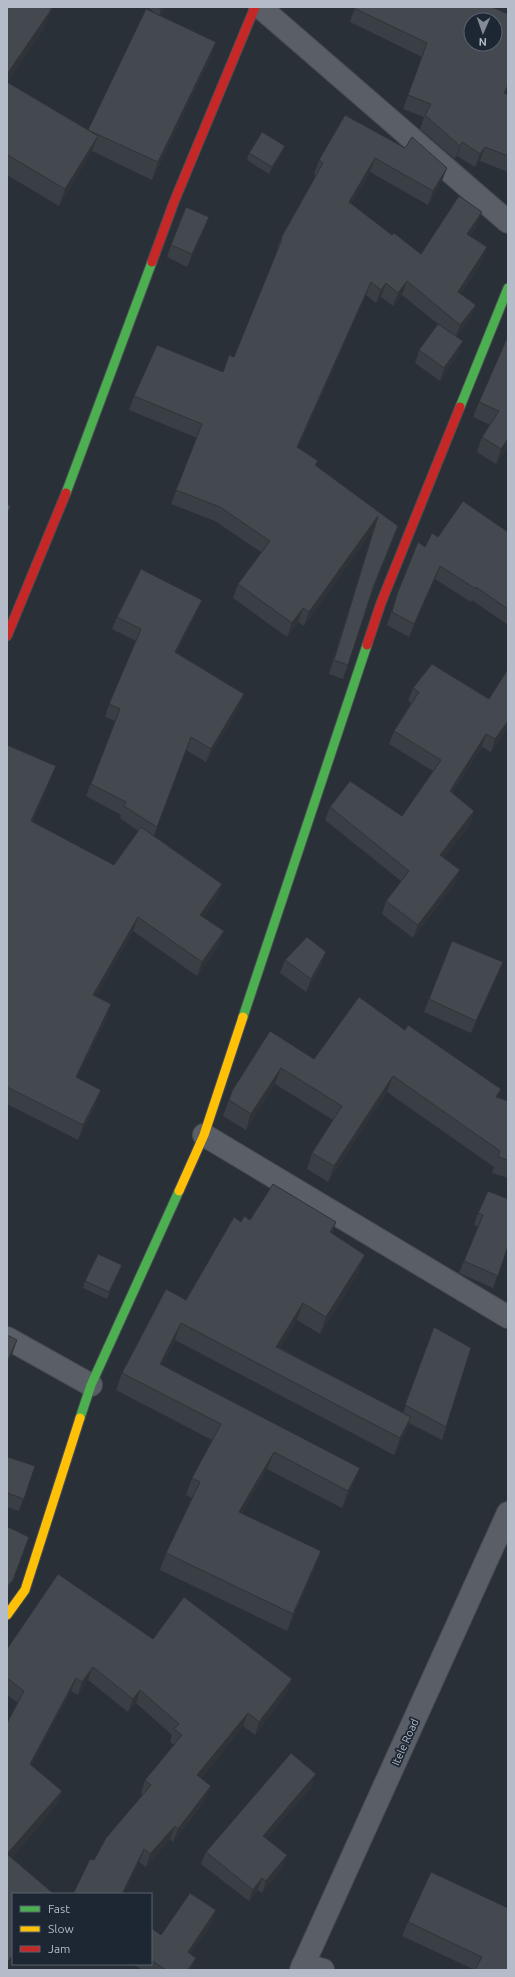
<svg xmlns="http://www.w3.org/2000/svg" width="515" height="1977" font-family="Ubuntu,sans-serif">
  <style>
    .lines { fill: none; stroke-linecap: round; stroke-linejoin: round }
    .street-casing { stroke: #484c53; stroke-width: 24 }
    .fast-casing { stroke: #484c53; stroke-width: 11 }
    .slow-casing { stroke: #484c53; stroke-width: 11 }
    .jam-casing { stroke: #484c53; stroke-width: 11 }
    .street { stroke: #5a5e66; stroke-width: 22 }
    .fast { stroke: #4caf50; stroke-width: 9 }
    .slow { stroke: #ffc107; stroke-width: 9 }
    .jam { stroke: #c62828; stroke-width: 9 }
    .wall { fill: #3a3f45 }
    .shaded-wall { fill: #303338 }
    .building { fill: #444950; stroke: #303338; fill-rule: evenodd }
    .labels { text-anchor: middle; stroke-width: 3.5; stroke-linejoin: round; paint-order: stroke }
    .street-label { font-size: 11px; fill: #b4bcc9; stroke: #1d2633 }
  </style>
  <rect width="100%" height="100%" fill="#2a3038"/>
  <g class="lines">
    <!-- street casing -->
    <g class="street-casing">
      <g id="street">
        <path d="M260 7 508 222"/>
        <path d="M204 1135 508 1317"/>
        <path d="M7 1338 91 1385"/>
        <path d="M303 1965 323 1970"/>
        <path d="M301 1970 508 1513"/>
      </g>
    </g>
    <!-- fast casing -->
    <g class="fast-casing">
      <g id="fast">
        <path d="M460 407 508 288"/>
        <path d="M66 493 152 262"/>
        <path d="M243 1017 367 645"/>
        <path d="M80 1418 91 1385 179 1191"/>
      </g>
    </g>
    <!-- slow casing -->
    <g class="slow-casing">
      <g id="slow">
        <path d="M179 1191 204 1135 243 1017"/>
        <path d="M7 1615 25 1590 80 1418"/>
      </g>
    </g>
    <!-- jam casing -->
    <g class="jam-casing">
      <g id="jam">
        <path d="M152 262 174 202 255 7"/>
        <path d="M7 636 66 493"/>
        <path d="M367 645 381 603 460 407"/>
      </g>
    </g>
    <!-- street -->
    <use href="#street" class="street"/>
    <!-- fast -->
    <use href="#fast" class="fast"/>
    <!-- slow -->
    <use href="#slow" class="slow"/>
    <!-- jam -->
    <use href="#jam" class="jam"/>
  </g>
  <!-- wall -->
  <g class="wall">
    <path d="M7 7H53L43 30 7 82 88 130 156 14 148 7H167L160 15 210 59 152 180 92 151 59 206 7 175Z"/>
    <path d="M355 7 508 14V88L505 93 508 95V172L480 161 475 167 457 156 455 159 420 129 424 117 403 109 422 57 350 22Z"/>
    <path d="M345 115 442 181 428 205 370 172 351 204 392 235 421 254 477 226 470 236 487 247 482 261 461 294 476 305 471 318 456 337 458 354 440 381 415 363 419 350 438 324 402 295 393 306 381 297 376 303 366 295 298 448 316 466 398 526 372 593 343 679 329 674 373 530 304 626 298 622 287 637 233 598 238 584 261 552 215 521 171 504 197 438 129 410 134 396 223 372 234 357 277 253 276 252 281 238 316 175 314 174 319 160Z"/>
    <path d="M249 153H282L269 174 247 160Z"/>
    <path d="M209 217 204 230 187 267 167 257 171 245Z"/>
    <path d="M508 336V446L496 464 477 452 482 437 490 425 473 417 479 402Z"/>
    <path d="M508 532V625L472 600 471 602 435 579 409 637 387 625 397 594 425 547 438 537Z"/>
    <path d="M197 612 176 653 239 707 206 762 186 750 154 836 222 884 217 898 203 917 224 931 218 946 197 976 133 931 96 996 111 1004 106 1019 77 1078 96 1104 78 1140 7 1104V745L56 766 50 781 32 822 114 865 138 831 120 818 121 815 86 796 115 721 105 717 109 704 136 641 112 629 117 617Z"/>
    <path d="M508 669V727L491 752 482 747 452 793 474 811 470 824 443 858 455 883 413 938 382 914 386 901 401 881 325 820 330 807 402 816 433 771 389 744 394 731 411 703 408 701 413 688 489 699Z"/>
    <path d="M285 960 322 964 306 992 280 973Z"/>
    <path d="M503 962 498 975 471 1033 424 1012 429 999Z"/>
    <path d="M405 1030 501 1089 498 1097 508 1101V1178L492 1173 494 1167 387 1092 328 1182 307 1169 312 1153 333 1120 275 1084 246 1130 223 1116 232 1091 270 1031 314 1059Z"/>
    <path d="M508 1199V1246L493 1288 459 1273 478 1227 474 1225 478 1213Z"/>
    <path d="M250 1220 336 1222 332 1234 359 1272 320 1334 297 1320 280 1348 403 1413 434 1327 446 1427 442 1440 409 1423 405 1434 394 1455 175 1340 162 1365 353 1486 342 1508 267 1469 242 1513 315 1568 287 1631 160 1570 166 1553 192 1498 186 1495 192 1478 212 1440 116 1390 122 1373 186 1300 241 1222Z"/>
    <path d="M122 1265 107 1299 83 1288 85 1281Z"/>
    <path d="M7 1460 35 1466 19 1511 7 1507Z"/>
    <path d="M153 1639 292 1679 287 1692 255 1735 243 1726 201 1778 206 1799 173 1842 170 1839 146 1867 139 1862 94 1860 143 1795 141 1793 145 1780 174 1745 170 1742 172 1735 136 1703 128 1712 88 1680 78 1695 71 1691 31 1765 62 1791 57 1804 11 1858 13 1894 7 1970V1723L18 1703 7 1695V1649Z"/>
    <path d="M312 1786 266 1839 287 1855 283 1867 262 1893 258 1890 249 1901 201 1864 206 1852Z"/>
    <path d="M508 1908 475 1970 402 1936 408 1922Z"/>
    <path d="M212 1923 190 1954 191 1970H142L133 1964H151V1928L161 1935Z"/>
  </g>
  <!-- shaded-wall -->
  <g class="shaded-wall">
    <path d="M52 7H53L43 30 7 82V74Z"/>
    <path d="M163 7H167L159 16 161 9Z"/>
    <path d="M216 42 210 59 152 180 158 162Z"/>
    <path d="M508 85V88L499 106 504 93Z"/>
    <path d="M98 136 91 153 59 206 65 189Z"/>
    <path d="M462 142 457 156 455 159 460 146Z"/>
    <path d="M285 146 282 153 269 174 272 167Z"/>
    <path d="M485 147 480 161 475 167 480 154Z"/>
    <path d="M375 158 370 172 344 216 349 202Z"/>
    <path d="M447 168 442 181 428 205 433 191Z"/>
    <path d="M482 212 477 226 462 248 467 234Z"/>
    <path d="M209 217 204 230 187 267 192 254Z"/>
    <path d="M487 247 482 261 453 306 458 292Z"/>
    <path d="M407 281 402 295 393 306 398 293Z"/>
    <path d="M371 282 366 295 292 461 297 447Z"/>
    <path d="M386 283 381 297 376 303 381 290Z"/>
    <path d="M476 305 471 318 455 339 460 325Z"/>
    <path d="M463 341 458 354 440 381 444 368Z"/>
    <path d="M508 439V446L496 464 501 449Z"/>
    <path d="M378 516 373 530 304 626 309 612Z"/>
    <path d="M398 526 393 540 369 599 374 585Z"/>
    <path d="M440 566 435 579 409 637 414 624Z"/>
    <path d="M202 600 197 612 170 665 175 652Z"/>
    <path d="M303 608 298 622 287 637 292 623Z"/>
    <path d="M244 694 239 707 206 762 211 749Z"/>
    <path d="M508 721V727L491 752 495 739Z"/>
    <path d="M486 734 482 747 445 804 450 791Z"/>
    <path d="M56 766 50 781 25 836 31 821Z"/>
    <path d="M474 811 470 824 435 868 440 855Z"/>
    <path d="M460 870 455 883 413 938 418 925Z"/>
    <path d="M222 884 217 898 195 929 200 915Z"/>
    <path d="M138 917 133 931 88 1010 93 995Z"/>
    <path d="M224 931 218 946 197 976 202 962Z"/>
    <path d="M326 952 322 964 306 992 311 979Z"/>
    <path d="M503 962 498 975 471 1033 476 1021Z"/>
    <path d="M111 1004 106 1019 70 1092 76 1077Z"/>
    <path d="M281 1068 275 1084 246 1130 251 1114Z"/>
    <path d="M393 1076 387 1092 328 1182 334 1166Z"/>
    <path d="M501 1089 495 1105 496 1097Z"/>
    <path d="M101 1090 96 1104 78 1140 83 1125Z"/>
    <path d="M336 1222 329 1240 330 1232Z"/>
    <path d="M365 1255 359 1272 320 1334 326 1317Z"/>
    <path d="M122 1265 119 1272 107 1299 109 1292Z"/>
    <path d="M303 1303 297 1320 270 1364 276 1347Z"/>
    <path d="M181 1323 175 1340 154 1381 160 1364Z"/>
    <path d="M17 1340 12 1355 7 1365V1362Z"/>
    <path d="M411 1417 405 1434 394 1455 400 1438Z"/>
    <path d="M274 1452 267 1469 233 1529 239 1512Z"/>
    <path d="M360 1468 353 1486 342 1508 348 1491Z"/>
    <path d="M29 1537 8 1592 7 1594V1587Z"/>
    <path d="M321 1551 315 1568 287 1631 293 1614Z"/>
    <path d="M93 1667 88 1680 78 1695 82 1682Z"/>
    <path d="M76 1678 71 1691 25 1777 30 1764Z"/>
    <path d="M292 1679 287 1692 255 1735 259 1722Z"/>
    <path d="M140 1690 136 1703 128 1712 133 1699Z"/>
    <path d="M248 1713 243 1726 192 1788 197 1775Z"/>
    <path d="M316 1774 312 1786 258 1848 263 1836Z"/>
    <path d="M211 1786 206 1799 173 1842 178 1829Z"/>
    <path d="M62 1791 57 1804 7 1862V1854Z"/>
    <path d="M175 1826 170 1839 146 1867 150 1854Z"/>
    <path d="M144 1849 139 1862 124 1894H122Z"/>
    <path d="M287 1855 283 1867 262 1893 266 1881Z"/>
    <path d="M262 1878 258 1890 249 1901 253 1890Z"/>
    <path d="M216 1910 212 1923 183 1965 188 1952Z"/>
    <path d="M13 1955V1962L7 1970V1963Z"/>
    <path d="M196 1958 191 1970H188Z"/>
  </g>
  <!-- building -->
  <g class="building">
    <path d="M7 7H52L49 13 7 74Z"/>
    <path d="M158 7H163L161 9Z"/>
    <path d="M355 7H492L508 14V85L504 93 508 95V156L485 147 480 154 462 142 460 146 425 115 431 104 408 95 427 43 354 8ZM471 20H495V44H471Z"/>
    <path d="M146 9 216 42 158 162 88 130Z"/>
    <path d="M7 82 98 136 65 189 8 155 7 156Z"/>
    <path d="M345 115 405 148 412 137 447 168 433 191 375 158 349 202 392 235 394 233 421 254 459 196 482 212 467 234 487 247 458 292 476 305 460 325 407 281 398 293 386 283 381 290 371 282 297 447 318 461 315 465 398 526 374 585 348 665 334 660 378 516 309 612 303 608 292 623 238 584 270 541 220 507 176 490 202 424 134 396 157 345 223 372 229 355 234 357 282 239 281 238 323 163 319 160Z"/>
    <path d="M262 132 285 146 272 167 249 153Z"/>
    <path d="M186 207 209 217 192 254 171 245Z"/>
    <path d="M438 324 463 341 444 368 419 350Z"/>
    <path d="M508 336V439L501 449 482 437 499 411 479 402Z"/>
    <path d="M463 501 508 532V609L476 587V589L440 566 414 624 392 612 397 594 418 542 425 547 432 533 438 537Z"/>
    <path d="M7 504 11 506 7 514Z"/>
    <path d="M141 569 202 600 175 652 244 694 211 749 191 737 157 827 124 806 126 802 91 784 120 709 109 704 141 629 117 617Z"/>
    <path d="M432 664 489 699 508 669V721L495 739 486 734 450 791 474 811 440 855 460 870 418 925 386 901 409 871 330 807 350 781 402 816 441 760 394 731 419 692 413 688Z"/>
    <path d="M7 745 56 766 31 821 114 865 141 827 222 884 200 915 224 931 202 962 138 917 93 995 111 1004 76 1077 101 1090 83 1125 7 1087Z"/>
    <path d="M307 937 326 952 311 979 285 960Z"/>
    <path d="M452 941 503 962 476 1021 429 999Z"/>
    <path d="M359 997 405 1030 408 1025 501 1089 496 1097 508 1101V1160L498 1157 500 1151 393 1076 334 1166 312 1153 342 1106 281 1068 251 1114 229 1100 232 1091 270 1031 314 1059Z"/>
    <path d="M273 1184 336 1222 330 1232 365 1255 326 1317 303 1303 276 1347 411 1417 400 1438 181 1323 160 1364 360 1468 348 1491 274 1452 239 1512 321 1551 293 1614 166 1553 200 1482 192 1478 221 1424 122 1373 166 1289 186 1300 234 1217 241 1222 244 1216 250 1220Z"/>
    <path d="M488 1191 508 1199V1246L498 1276 464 1261 483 1215 478 1213Z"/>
    <path d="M98 1254 122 1265 109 1292 85 1281Z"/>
    <path d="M434 1327 471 1348 446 1427 405 1405Z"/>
    <path d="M7 1335 17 1340 7 1362Z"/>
    <path d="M8 1457 35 1466 24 1499 7 1493V1460Z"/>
    <path d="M8 1527 29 1537 13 1580 7 1587V1529Z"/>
    <path d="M58 1574 153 1639 184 1597 292 1679 259 1722 248 1713 197 1775 211 1786 178 1829 175 1826 150 1854 144 1849 122 1894H73L90 1859 94 1860 106 1838 151 1785 145 1780 182 1735 174 1729 179 1724 140 1690 133 1699 93 1667 82 1682 76 1678 30 1764 62 1791 7 1854V1723L24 1691 7 1678V1649Z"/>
    <path d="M291 1753 316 1774 263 1836 287 1855 266 1881 262 1878 253 1890 206 1852Z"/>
    <path d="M7 1854 54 1894H13V1955L7 1963Z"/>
    <path d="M431 1872 508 1908V1970H475L482 1957 408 1922Z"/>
    <path d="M190 1893 216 1910 188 1952 196 1958 188 1970H166L151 1960V1928L161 1935Z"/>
  </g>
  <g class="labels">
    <!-- street labels -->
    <g class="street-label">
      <text transform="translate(405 1742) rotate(-66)" y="4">Itele Road</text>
    </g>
  </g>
  <!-- border -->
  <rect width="515" height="1977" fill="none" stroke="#b4bcc9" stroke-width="16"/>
  <!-- legend -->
  <rect x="12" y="1893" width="140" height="72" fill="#1d2633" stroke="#59626f"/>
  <rect x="20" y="1906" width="20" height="6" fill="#4caf50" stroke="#59626f"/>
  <text x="48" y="1913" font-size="12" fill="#b4bcc9">Fast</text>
  <rect x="20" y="1926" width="20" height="6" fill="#ffc107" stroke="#59626f"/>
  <text x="48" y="1933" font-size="12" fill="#b4bcc9">Slow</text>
  <rect x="20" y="1946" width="20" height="6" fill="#c62828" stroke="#59626f"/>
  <text x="48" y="1953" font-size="12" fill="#b4bcc9">Jam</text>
  <!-- north arrow -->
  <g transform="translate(483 32) rotate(182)"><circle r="19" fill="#1d2633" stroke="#59626f"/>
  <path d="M0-3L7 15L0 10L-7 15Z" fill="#848b96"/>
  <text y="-6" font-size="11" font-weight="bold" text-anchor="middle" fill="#b4bcc9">N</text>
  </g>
</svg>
